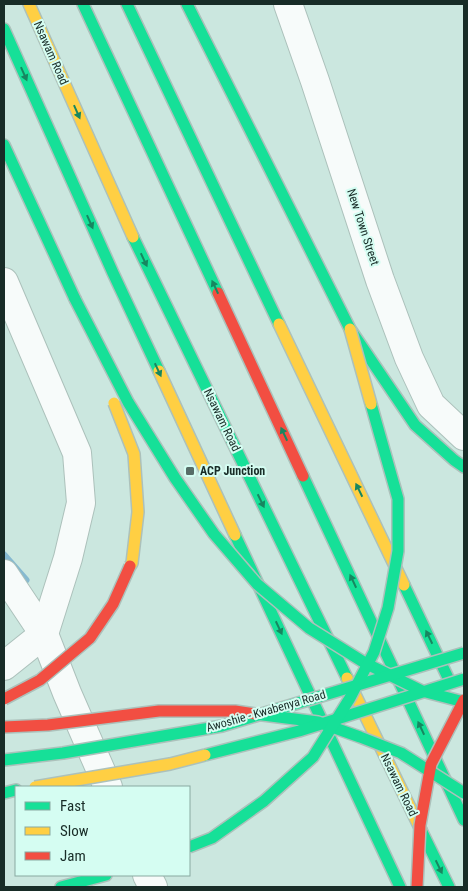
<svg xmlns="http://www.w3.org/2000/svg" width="468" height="891" font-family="'Roboto Condensed',sans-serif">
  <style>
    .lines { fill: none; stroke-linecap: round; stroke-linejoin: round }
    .stream { stroke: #86b9d0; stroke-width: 7 }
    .street-casing { stroke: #acc1bb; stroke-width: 30 }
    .fast-casing { stroke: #acc1bb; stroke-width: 14 }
    .slow-casing { stroke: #acc1bb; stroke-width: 14 }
    .jam-casing { stroke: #acc1bb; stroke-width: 14 }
    .street { stroke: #f7fbfa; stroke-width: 28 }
    .fast { stroke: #16e098; stroke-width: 11 }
    .slow { stroke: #ffcf43; stroke-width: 11 }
    .jam { stroke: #f24e42; stroke-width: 11 }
    .fast-bridge-casing { stroke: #acc1bb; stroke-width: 14; stroke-linecap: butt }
    .slow-bridge-casing { stroke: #acc1bb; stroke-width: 14; stroke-linecap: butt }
    .jam-bridge-casing { stroke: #acc1bb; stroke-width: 14; stroke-linecap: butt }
    .fast-bridge { stroke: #16e098; stroke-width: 11 }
    .slow-bridge { stroke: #ffcf43; stroke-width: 11 }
    .jam-bridge { stroke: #f24e42; stroke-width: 11 }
    .oneway { fill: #178660 }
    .poi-dot { fill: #576d67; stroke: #d5fdf2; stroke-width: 2 }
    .labels { text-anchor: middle; stroke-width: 4; stroke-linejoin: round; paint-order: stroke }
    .street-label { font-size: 12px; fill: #182c27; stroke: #d5fdf2 }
    .poi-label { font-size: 12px; font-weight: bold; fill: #182c27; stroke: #d5fdf2; text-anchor: start }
  </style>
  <rect width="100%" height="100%" fill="#cbe7df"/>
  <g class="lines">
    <!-- stream -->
    <path class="stream" d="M4 555 26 580"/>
    <!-- street casing -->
    <g class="street-casing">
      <g id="street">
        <path d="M288 4 315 81 380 280 409 358 431 405 464 436"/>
        <path d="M4 282 77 453 81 503 68 558 44 634 4 666"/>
        <path d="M4 574 44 634 67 693 108 787"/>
        <path d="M147 875 153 887"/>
      </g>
    </g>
    <!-- fast casing -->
    <g class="fast-casing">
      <g id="fast">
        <path d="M83 4 218 293"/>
        <path d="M127 4 279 324"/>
        <path d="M187 4 350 329 415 425 454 460 464 467"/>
        <path d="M4 29 113 273 159 371"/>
        <path d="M4 145 75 299"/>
        <path d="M133 237 347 678"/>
        <path d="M303 476 464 820"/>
        <path d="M235 535 400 887"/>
        <path d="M404 585 450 682"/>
        <path d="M4 793 16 790"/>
        <path d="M421 830 449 887"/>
        <path d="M61 887 106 875"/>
      </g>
    </g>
    <!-- slow casing -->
    <g class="slow-casing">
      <g id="slow">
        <path d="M29 4 133 237"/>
        <path d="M279 324 404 585"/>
        <path d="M159 371 235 535"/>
        <path d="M347 678 421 830"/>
      </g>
    </g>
    <!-- jam casing -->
    <g class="jam-casing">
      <path id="jam" d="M218 293 303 476"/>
    </g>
    <!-- street -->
    <use href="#street" class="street"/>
    <!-- fast -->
    <use href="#fast" class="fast"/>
    <!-- slow -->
    <use href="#slow" class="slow"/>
    <!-- jam -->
    <use href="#jam" class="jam"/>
    <!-- fast-bridge casing -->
    <g class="fast-bridge-casing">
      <g id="fast-bridge">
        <path d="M75 299 128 402 175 478 214 534 257 584 309 628 365 663 422 691 464 702"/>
        <path d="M255 714 318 722 360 737 401 753 464 793"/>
        <path d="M205 755 299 731 464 679"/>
        <path d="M4 760 63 753 222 726 464 653"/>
        <path d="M189 847 212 838 264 801 313 757 350 698 374 652 388 608 398 551V499L371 404"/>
      </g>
    </g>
    <!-- slow-bridge casing -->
    <g class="slow-bridge-casing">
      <g id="slow-bridge">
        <path d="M350 329 371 404"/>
        <path d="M114 403 134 454 138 512 132 563 130 566"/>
        <path d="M35 787 170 764 205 755"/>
      </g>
    </g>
    <!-- jam-bridge casing -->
    <g class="jam-bridge-casing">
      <g id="jam-bridge">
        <path d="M4 699 40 680 90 638 113 604 130 566"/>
        <path d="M4 727 48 725 159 711H235L255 714"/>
        <path d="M417 887 420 825 431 764 464 700"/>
      </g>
    </g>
    <!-- fast-bridge -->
    <use href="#fast-bridge" class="fast-bridge"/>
    <!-- slow-bridge -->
    <use href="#slow-bridge" class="slow-bridge"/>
    <!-- jam-bridge -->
    <use href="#jam-bridge" class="jam-bridge"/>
  </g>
  <!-- one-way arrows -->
  <defs><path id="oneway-solid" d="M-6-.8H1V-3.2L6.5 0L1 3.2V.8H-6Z" transform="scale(1.25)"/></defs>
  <g class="oneway">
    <use href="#oneway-solid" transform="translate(24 74) rotate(66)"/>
    <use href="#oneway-solid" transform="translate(77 112) rotate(66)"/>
    <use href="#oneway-solid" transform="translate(90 222) rotate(66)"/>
    <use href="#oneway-solid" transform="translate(144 260) rotate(65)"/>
    <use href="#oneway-solid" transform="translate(215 287) rotate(-115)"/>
    <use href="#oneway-solid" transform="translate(158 370) rotate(65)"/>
    <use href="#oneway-solid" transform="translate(284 434) rotate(-115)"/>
    <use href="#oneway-solid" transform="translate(359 490) rotate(-116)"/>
    <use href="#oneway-solid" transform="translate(261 501) rotate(64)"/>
    <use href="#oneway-solid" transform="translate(353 581) rotate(-115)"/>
    <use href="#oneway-solid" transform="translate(279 628) rotate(65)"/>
    <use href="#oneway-solid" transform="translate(429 637) rotate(-116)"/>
    <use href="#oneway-solid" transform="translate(421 728) rotate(-115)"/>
    <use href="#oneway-solid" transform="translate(439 867) rotate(64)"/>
  </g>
  <!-- markers -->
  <rect class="poi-dot" x="185" y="466" width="10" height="10" rx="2.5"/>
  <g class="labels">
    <!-- street labels -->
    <g class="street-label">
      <text transform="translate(51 53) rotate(66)" y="4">Nsawam Road</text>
      <text transform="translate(363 227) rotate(72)" y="4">New Town Street</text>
      <text transform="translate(222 420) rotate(64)" y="4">Nsawam Road</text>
      <text transform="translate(266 711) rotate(-16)" y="4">Awoshie - Kwabenya Road</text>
      <text transform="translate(399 785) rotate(64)" y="4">Nsawam Road</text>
    </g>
    <!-- poi labels -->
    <g class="poi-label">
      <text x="200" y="475">ACP Junction</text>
    </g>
  </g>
  <!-- border -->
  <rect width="468" height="891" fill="none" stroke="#182c27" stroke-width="10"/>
  <!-- legend -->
  <rect x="15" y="786" width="175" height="90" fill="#d5fdf2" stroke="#89a9a1"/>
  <rect x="25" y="802" width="25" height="8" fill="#16e098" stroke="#89a9a1"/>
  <text x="60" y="811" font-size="15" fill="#182c27">Fast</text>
  <rect x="25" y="827" width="25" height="8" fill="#ffcf43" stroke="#89a9a1"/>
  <text x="60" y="836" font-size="15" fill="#182c27">Slow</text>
  <rect x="25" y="852" width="25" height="8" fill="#f24e42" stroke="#89a9a1"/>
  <text x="60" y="861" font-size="15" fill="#182c27">Jam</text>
</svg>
